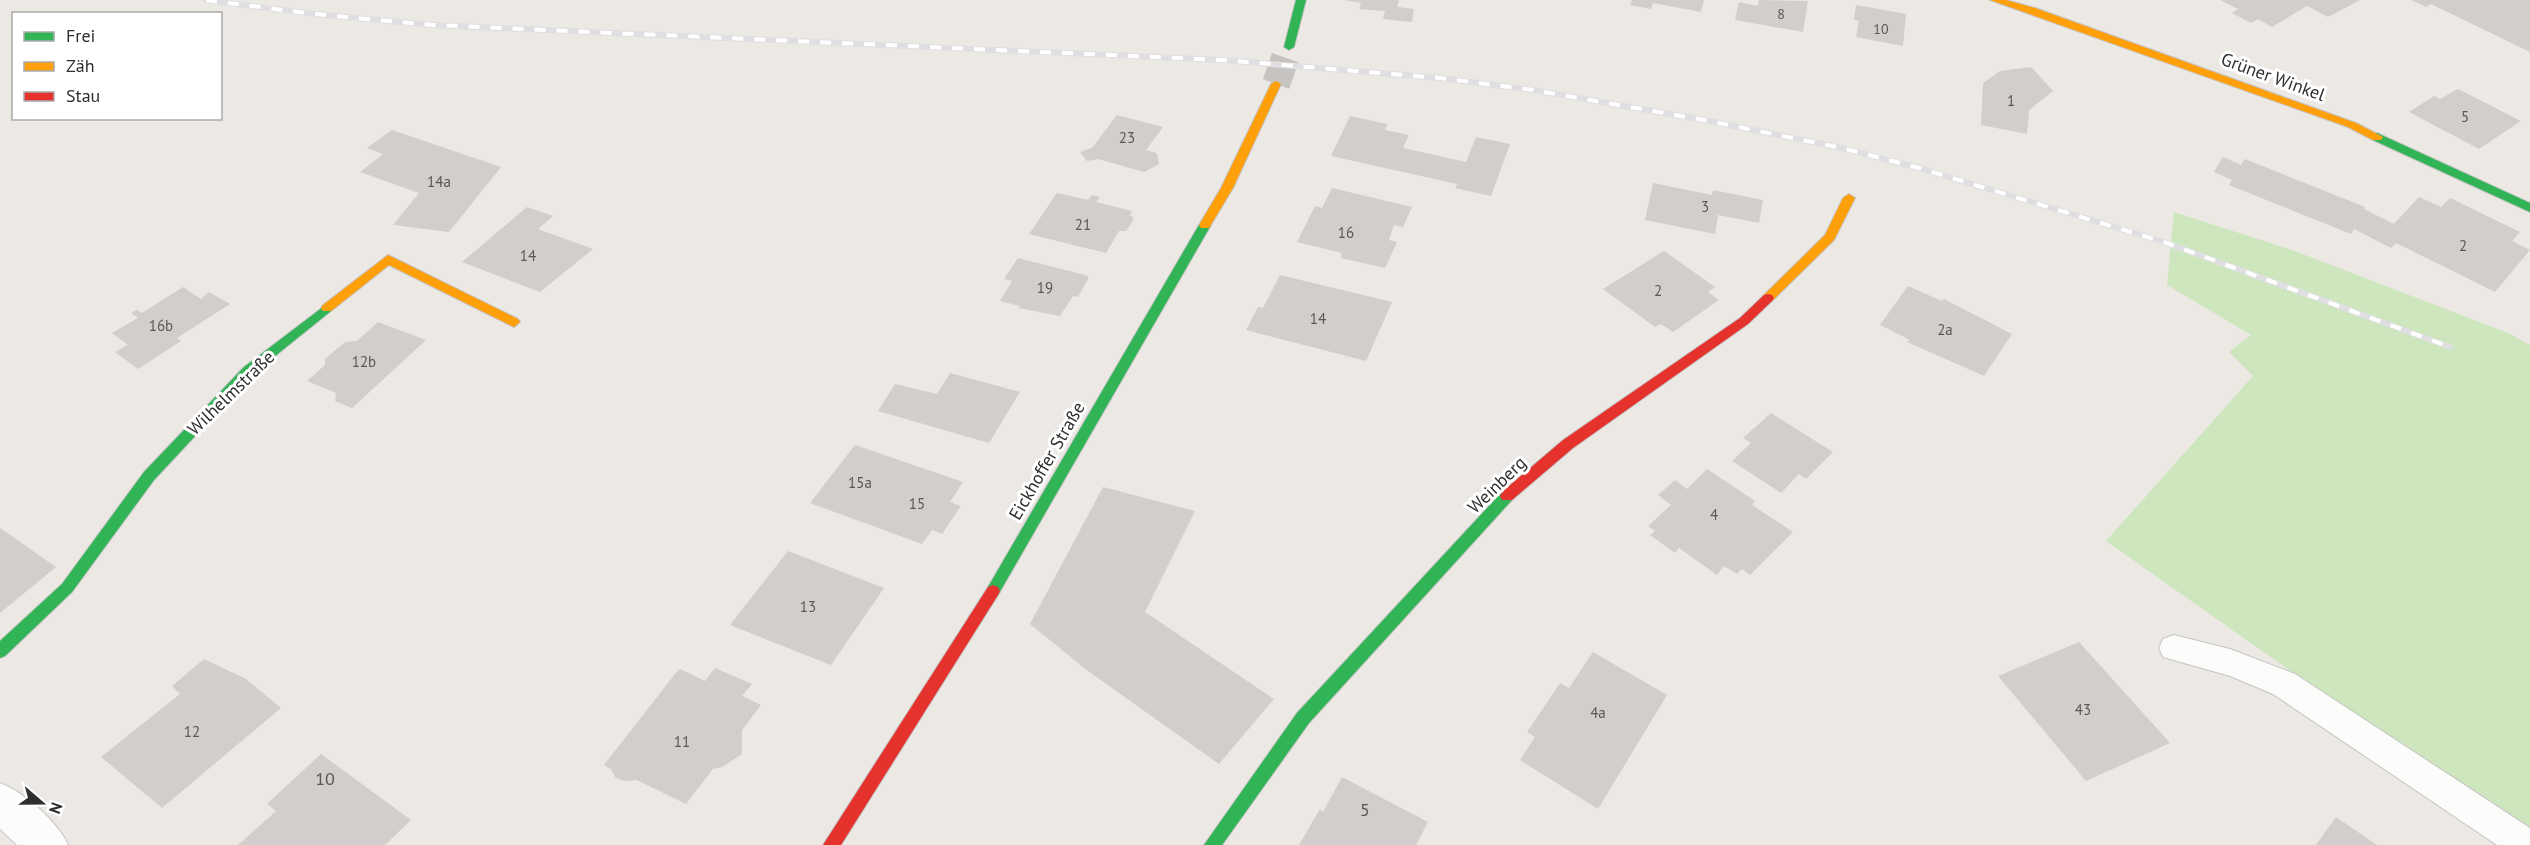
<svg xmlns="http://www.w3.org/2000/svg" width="2530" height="845" font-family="'PT Sans',sans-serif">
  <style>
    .green { fill: #cee6be }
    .building { fill: #d1cecb }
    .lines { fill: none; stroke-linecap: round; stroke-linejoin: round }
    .secondary-tunnel { stroke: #c6c3c0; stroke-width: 28; stroke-dasharray: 28 14; stroke-linecap: butt }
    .lane-casing { stroke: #c5c4c5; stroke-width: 2 }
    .street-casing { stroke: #c5c4c5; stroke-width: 2 }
    .fast-casing { stroke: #c5c4c5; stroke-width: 2 }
    .slow-casing { stroke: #c5c4c5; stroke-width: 2 }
    .jam-casing { stroke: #c5c4c5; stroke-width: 2 }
    .lane { fill: #fcfcfb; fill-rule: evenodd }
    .street { fill: #fcfcfb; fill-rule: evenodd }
    .fast { fill: #30b455; fill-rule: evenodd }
    .slow { fill: #ff9f0a; fill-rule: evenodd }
    .jam { fill: #e5322d; fill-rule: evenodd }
    .rail-casing { stroke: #dfdfe1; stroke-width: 6 }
    .rail { stroke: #fff; stroke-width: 4; stroke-dasharray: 11; stroke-linecap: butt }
    .labels { text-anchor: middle; stroke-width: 6; stroke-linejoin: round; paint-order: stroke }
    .far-number-label { font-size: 14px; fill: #585857 }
    .number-label { font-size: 15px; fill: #585857 }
    .street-label { font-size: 18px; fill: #2e2e2e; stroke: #fff }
    .near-number-label { font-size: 18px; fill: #585857 }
  </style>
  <rect width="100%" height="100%" fill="#ece8e4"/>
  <!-- green -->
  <path class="green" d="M2174 212 2292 250 2508 333 2530 345V840L2106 541 2253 376 2229 352 2251 335 2167 285Z"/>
  <!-- building -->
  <g class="building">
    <path d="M1344 0H1399L1397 7 1414 9 1412 22 1383 19 1385 11 1359 9 1361 3Z"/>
    <path d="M1632 0H1704L1701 12 1653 3 1651 9 1630 5Z"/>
    <path d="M1759 0 1808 1 1803 32 1735 20 1739 2 1758 6Z"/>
    <path d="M2220 0H2360L2328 17 2307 6 2272 27 2258 19 2251 23 2232 13 2238 9Z"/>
    <path d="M2411 0H2530V52L2431 4 2426 7Z"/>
    <path d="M1856 5 1906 14 1903 46 1856 37 1859 21 1854 20Z"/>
    <path d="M2031 67 2053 91 2029 110 2027 134 1981 125 1983 83 2000 71Z"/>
    <path d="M2458 89 2521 121 2479 149 2409 112 2434 96 2440 99Z"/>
    <path d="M1117 115 1163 127 1146 150 1157 153 1159 164 1144 172 1098 159 1087 161 1080 152 1092 148Z"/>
    <path d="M1350 116 1387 124 1385 130 1409 135 1403 148 1466 162 1476 137 1510 144 1491 196 1455 188 1457 184 1331 156Z"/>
    <path d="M392 130 501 167 449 232 393 225 419 193 360 172 383 154 367 148Z"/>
    <path d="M2223 157 2241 165 2245 159 2365 207 2364 209 2394 224 2419 197 2441 207 2450 198 2520 232 2512 241 2530 250 2495 292 2396 243 2391 248 2354 229 2351 234 2229 185 2232 180 2214 172Z"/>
    <path d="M1653 183 1712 195 1713 190 1763 200 1759 223 1718 215 1715 234 1645 220Z"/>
    <path d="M1332 188 1412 207 1403 227 1394 225 1389 240 1397 242 1385 268 1341 258 1342 253 1297 242 1315 206 1322 208Z"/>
    <path d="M1057 193 1088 200 1092 195 1100 197 1096 202 1132 211 1130 215 1134 219 1126 231H1119L1106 253 1029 234Z"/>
    <path d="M527 207 553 216 538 229 593 249 540 292 462 262Z"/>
    <path d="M1664 251 1715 287 1708 292 1719 300 1673 332 1661 324 1655 327 1603 289Z"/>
    <path d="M1018 258 1085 275 1089 277 1078 297 1073 296 1060 316 1019 308 1020 306 1000 301 1012 281 1004 279Z"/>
    <path d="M1280 275 1392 302 1366 361 1246 330 1258 307 1263 308Z"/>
    <path d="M1908 286 1942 301 1944 299 2012 334 1984 376 1907 342 1910 340 1880 325Z"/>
    <path d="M183 287 201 299 209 292 230 304 177 338 181 341 138 369 115 352 128 345 112 333 138 318 131 313 137 310 142 313Z"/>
    <path d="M378 322 426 340 352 408 335 401 336 393 307 381 325 365V359L345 342 357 341Z"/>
    <path d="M950 373 1020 392 989 443 878 411 895 384 937 394Z"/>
    <path d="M1771 413 1833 452 1806 479 1799 474 1781 493 1732 461 1751 443 1743 438Z"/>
    <path d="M855 445 963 482 950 502 961 506 942 534 932 530 922 544 810 503Z"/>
    <path d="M1707 469 1755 501 1752 505 1793 532 1750 575 1742 569 1737 574 1724 566 1717 575 1679 548 1675 553 1650 535 1655 531 1648 526 1671 505 1658 495 1675 480 1687 489Z"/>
    <path d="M1103 487 1195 511 1145 612 1274 699 1219 764 1088 671 1030 624Z"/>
    <path d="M0 528 56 567 0 613Z"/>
    <path d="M788 551 884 588 831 665 730 625Z"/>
    <path d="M2079 642 2170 743 2086 781 1998 676Z"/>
    <path d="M1593 652 1667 695 1598 809 1520 760 1535 737 1527 732 1560 683 1569 688Z"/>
    <path d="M204 659 246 679 281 708 162 808 101 757 180 694 172 686Z"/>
    <path d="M715 668 752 684 742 696 761 705 742 730V754L722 767 713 769 686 804 637 780 624 781 615 777 611 769 604 765 675 674 680 669 705 681Z"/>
    <path d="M321 754 411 820 385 845H238L276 811 267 804Z"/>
    <path d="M1342 777 1428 822 1416 845H1299L1320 809 1323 812Z"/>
    <path d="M2336 817 2377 845H2316Z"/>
  </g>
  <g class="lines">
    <!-- secondary-tunnel -->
    <path class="secondary-tunnel" d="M1276 84 1289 47"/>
    <!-- lane casing -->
    <g class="lane-casing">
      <path id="lane" d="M2174 635 2230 649 2295 674 2530 828V845H2497L2273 694 2230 676 2163 657 2159 648 2163 639Z"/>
    </g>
    <!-- street casing -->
    <g class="street-casing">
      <path id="street" d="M0 783C24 792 58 822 68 845H17L0 829Z"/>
    </g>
    <!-- fast casing -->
    <g class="fast-casing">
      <g id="fast">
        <path d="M1296 0H1306L1294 47 1289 50 1284 47Z"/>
        <path d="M2377 133 2530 203V212L2373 140V134Z"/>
        <path d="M1205 221 1211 225 998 595 993 597 988 595 986 591 988 587 1199 225Z"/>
        <path d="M327 304 331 305 333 308 331 311 254 373 154 480 72 592 5 656 0 658V641L62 584 144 472 244 367Z"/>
        <path d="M1507 490 1512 492 1514 496 1512 500 1309 723 1222 845H1204L1297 713 1502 492Z"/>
      </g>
    </g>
    <!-- slow casing -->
    <g class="slow-casing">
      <g id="slow">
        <path d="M1990 0H2006L2035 8 2356 123 2383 137 2381 140H2373L2348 127Z"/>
        <path d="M1276 81 1281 84 1233 188 1209 228H1201L1199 225 1221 188 1271 84Z"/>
        <path d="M1849 194 1855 198 1834 240 1772 301H1764L1762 298 1764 295 1825 235 1843 198Z"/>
        <path d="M388 255 518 319 520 322 514 327 510 325 389 265 331 311H323L321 308 323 305Z"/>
      </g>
    </g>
    <!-- jam casing -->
    <g class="jam-casing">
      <g id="jam">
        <path d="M1768 294 1772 295 1774 298 1772 301 1748 324 1573 448 1512 500H1502L1500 496 1502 492 1563 440 1740 318 1764 295Z"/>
        <path d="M993 585 998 587 1000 591 998 595 841 845H823L988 587Z"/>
      </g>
    </g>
    <!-- lane -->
    <use href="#lane" class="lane"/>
    <!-- street -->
    <use href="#street" class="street"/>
    <!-- fast -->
    <use href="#fast" class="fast"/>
    <!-- slow -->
    <use href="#slow" class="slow"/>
    <!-- jam -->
    <use href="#jam" class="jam"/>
    <!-- rail casing -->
    <g class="rail-casing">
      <path id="rail" d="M206 0 314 14 433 25 1223 60 1440 78 1533 90 1704 120 1842 148 1919 168 2164 242 2450 347"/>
    </g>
    <!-- rail -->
    <use href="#rail" class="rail"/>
  </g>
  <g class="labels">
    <!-- far-number labels -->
    <g class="far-number-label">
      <text x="1781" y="19">8</text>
      <text x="1881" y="34">10</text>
    </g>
    <!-- number labels -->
    <g class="number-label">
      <text x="2011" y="106">1</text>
      <text x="2465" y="122">5</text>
      <text x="1127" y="143">23</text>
      <text x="439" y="187">14a</text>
      <text x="1705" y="212">3</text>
      <text x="1083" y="230">21</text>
      <text x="1346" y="238">16</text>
      <text x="2463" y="251">2</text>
      <text x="528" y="261">14</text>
      <text x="1045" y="293">19</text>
      <text x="1658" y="296">2</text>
      <text x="1318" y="324">14</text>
      <text x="161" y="331">16b</text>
      <text x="1945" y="335">2a</text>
      <text x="364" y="367">12b</text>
      <text x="860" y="488">15a</text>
      <text x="917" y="509">15</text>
      <text x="1714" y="520">4</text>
      <text x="808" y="612">13</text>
      <text x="2083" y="715">43</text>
      <text x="1598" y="718">4a</text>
      <text x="192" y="737">12</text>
      <text x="682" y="747">11</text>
    </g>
    <!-- street labels -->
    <g class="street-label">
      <text transform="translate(2273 77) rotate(20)" y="6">Grüner Winkel</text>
      <text transform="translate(231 393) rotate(-44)" y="6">Wilhelmstraße</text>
      <text transform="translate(1047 461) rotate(-60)" y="6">Eickhoffer Straße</text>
      <text transform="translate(1497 485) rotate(-44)" y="6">Weinberg</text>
    </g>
    <!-- near-number labels -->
    <g class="near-number-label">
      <text x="325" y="785">10</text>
      <text x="1365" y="816">5</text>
    </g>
  </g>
  <!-- legend -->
  <rect x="12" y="12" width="210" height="108" fill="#ffffff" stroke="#ababab" stroke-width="1.5"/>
  <rect x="24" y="32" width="30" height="9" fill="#30b455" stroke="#ababab" stroke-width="1.5"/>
  <text x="66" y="42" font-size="18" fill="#2e2e2e">Frei</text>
  <rect x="24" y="62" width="30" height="9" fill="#ff9f0a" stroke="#ababab" stroke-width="1.5"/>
  <text x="66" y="72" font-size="18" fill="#2e2e2e">Zäh</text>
  <rect x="24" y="92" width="30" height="9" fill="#e5322d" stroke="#ababab" stroke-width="1.5"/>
  <text x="66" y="102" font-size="18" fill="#2e2e2e">Stau</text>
  <!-- north arrow -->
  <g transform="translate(42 803) rotate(110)" stroke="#ffffff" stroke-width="4.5" paint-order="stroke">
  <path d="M0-4.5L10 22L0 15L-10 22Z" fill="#2e2e2e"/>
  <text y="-9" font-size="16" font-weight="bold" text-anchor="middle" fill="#2e2e2e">N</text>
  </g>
</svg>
